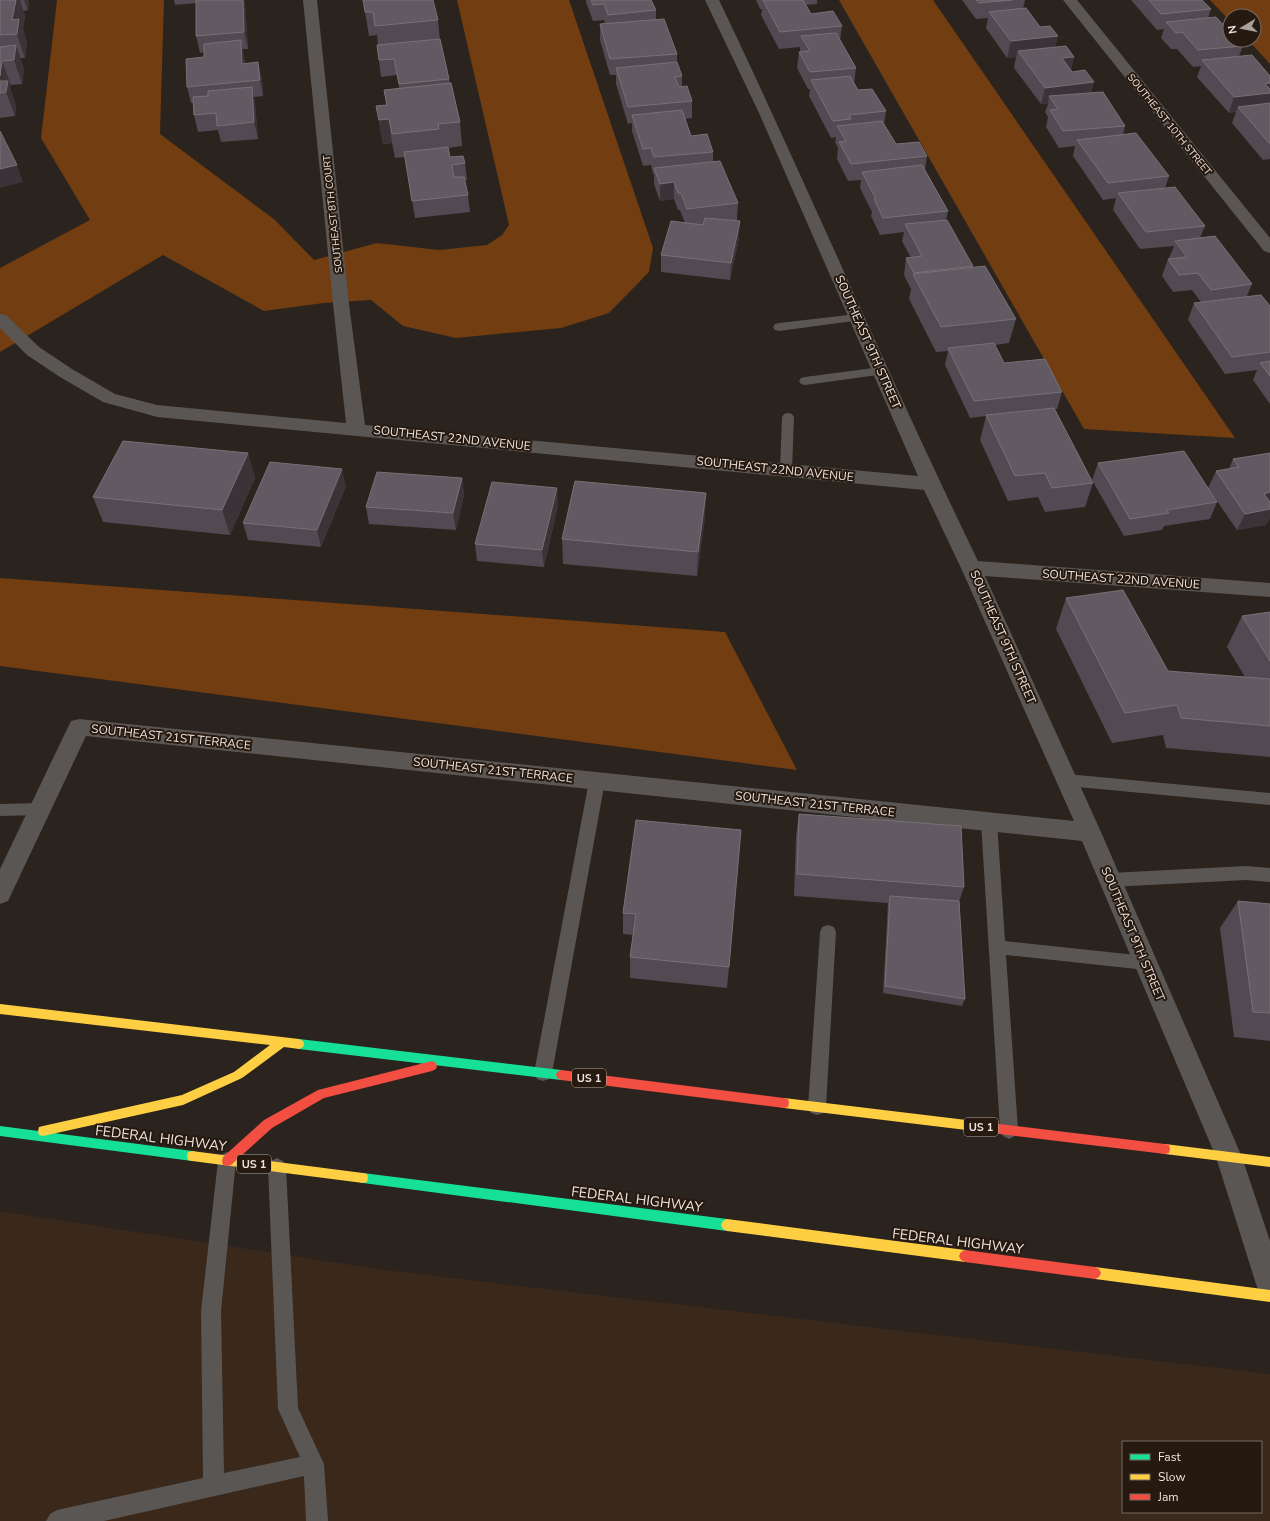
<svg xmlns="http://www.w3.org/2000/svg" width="1270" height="1521" font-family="'Nunito Sans',sans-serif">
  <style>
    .built { fill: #3a281b; fill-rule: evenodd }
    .water { fill: #713d11 }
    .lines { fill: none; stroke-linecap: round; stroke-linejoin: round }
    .lane { fill: #5a5653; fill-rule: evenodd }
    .street { fill: #5a5653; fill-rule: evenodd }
    .fast { fill: #16e098; fill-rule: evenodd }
    .slow { fill: #ffcf43; fill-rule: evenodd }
    .jam { fill: #f24e42; fill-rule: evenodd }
    .wall { fill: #514a52 }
    .shaded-wall { fill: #3a3337 }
    .building { fill: #625a62; stroke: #787075 }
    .labels { text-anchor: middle; stroke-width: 4; stroke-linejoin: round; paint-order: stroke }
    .far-street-label { font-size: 10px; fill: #eee4de; stroke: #26190f }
    .shield { fill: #26190f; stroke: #b2a7a0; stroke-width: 1 }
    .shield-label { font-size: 11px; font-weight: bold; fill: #eee4de }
    .street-label { font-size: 12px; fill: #eee4de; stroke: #26190f }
    .near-street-label { font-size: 14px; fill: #eee4de; stroke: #26190f }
  </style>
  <rect width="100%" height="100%" fill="#2a231e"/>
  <!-- built -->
  <path class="built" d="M0 1211 385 1270 1270 1374V1521H0ZM1123 1442H1261V1512H1123Z"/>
  <!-- water -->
  <g class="water">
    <path d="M57 0H164L160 134 275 220 314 260 377 243 439 250 487 245 502 235 509 225 457 0H569L653 248 649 272 609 313 561 328 456 338 403 326 371 300 324 303 264 311 163 255 0 352V268L90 220 41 138Z"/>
    <path d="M839 0H933L1235 438 1084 429Z"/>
    <path d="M1210 0H1270V64L1248 40H1254V16H1230V21Z"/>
    <path d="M0 578 725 632 797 770 0 666Z"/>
  </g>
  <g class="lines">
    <!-- lane -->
    <g class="lane">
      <path d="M857 314 861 316 863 318 861 320 779 331 775 330 773 327 775 324 779 323Z"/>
      <path d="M881 367 885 368 887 371 885 374 805 385 801 384 799 381 801 378 805 377Z"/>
      <path d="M788 413 792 414 794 417 792 470 790 473 786 474 782 473 780 470 782 417 784 414Z"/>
      <path d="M1067 774 1270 793V805L1067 786 1062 784 1059 780 1062 776Z"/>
      <path d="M597 775 602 777 605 781 552 1073 549 1079 543 1081 537 1079 534 1073 589 781 592 777Z"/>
      <path d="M40 803 45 805 48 809 45 813 40 815 0 816V804Z"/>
      <path d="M989 816 994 817 997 822 1005 941 1146 956 1152 958 1154 963 1152 968 1146 970 1006 955 1018 1130 1015 1136 1009 1139 1003 1136 1000 1130 981 822 984 817Z"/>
      <path d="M1246 866 1270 868V882L1246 880 1110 887 1104 885 1102 880 1104 875 1110 873Z"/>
      <path d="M828 925 834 927 836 932 826 1107 823 1113 817 1115 811 1113 808 1107 820 932 822 927Z"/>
      <path d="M227 1152 233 1155 236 1161 221 1311 224 1473 300 1457 278 1409 268 1167 271 1161 277 1158 283 1161 286 1167 298 1408 324 1464 328 1521H306L304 1476 104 1521H46L50 1514 57 1510 203 1478 201 1311 218 1161 221 1155Z"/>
    </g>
    <!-- street -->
    <g class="street">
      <path d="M303 0H317L349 304 365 425 918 476 759 113 705 0H719C808 186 888 376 978 561L1270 583V597L985 576 1101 832 1242 1157 1270 1241V1298L1260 1294 1256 1284 1216 1157 1082 841 86 736 8 901 0 904V869L68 727 71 721 79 719 1074 821 961 568 924 490 157 417 103 402 60 377 27 355 0 328V314L6 315 39 347 72 369 115 394 157 405 346 423 333 304Z"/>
      <path d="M1063 0H1077L1270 238V253L1264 251Z"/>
    </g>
    <!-- fast -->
    <g class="fast">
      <path d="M299 1039 561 1070 565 1072 566 1075 565 1078 561 1080 299 1049 295 1047 294 1044 295 1041Z"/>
      <path d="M0 1126 192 1151 196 1152 197 1156 196 1160 192 1161 0 1136Z"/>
      <path d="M363 1173 727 1219 731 1221 733 1225 731 1229 727 1231 363 1183 359 1182 358 1178 359 1174Z"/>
    </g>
    <!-- slow -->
    <g class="slow">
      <path d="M0 1004 299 1039 303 1041 304 1044 303 1047 299 1049 284 1047 242 1078 183 1105 43 1136 39 1135 38 1131 39 1127 43 1126 182 1095 234 1072 270 1045 0 1014Z"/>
      <path d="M784 1098 983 1122 987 1123 988 1127 987 1131 983 1132 784 1108 780 1107 779 1103 780 1099Z"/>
      <path d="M1165 1144 1270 1157V1167L1165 1154 1161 1153 1160 1149 1161 1145Z"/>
      <path d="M192 1151 363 1173 367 1174 368 1178 367 1182 363 1183 192 1161 188 1160 187 1156 188 1152Z"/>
      <path d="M727 1219 965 1250 969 1252 971 1256 969 1260 965 1262 727 1231 723 1229 721 1225 723 1221Z"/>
      <path d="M1095 1267 1270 1290V1302L1095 1279 1091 1277 1089 1273 1091 1269Z"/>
    </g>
    <!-- jam -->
    <g class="jam">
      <path d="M432 1061 436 1063 437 1066 436 1069 432 1071 324 1098 272 1128 231 1165 227 1166 223 1165 222 1161 223 1157 264 1120 318 1090Z"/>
      <path d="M561 1070 784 1098 788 1099 789 1103 788 1107 784 1108 561 1080 557 1078 556 1075 557 1072Z"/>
      <path d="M983 1122 1165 1144 1169 1145 1170 1149 1169 1153 1165 1154 983 1132 979 1131 978 1127 979 1123Z"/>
      <path d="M965 1250 1095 1267 1099 1269 1101 1273 1099 1277 1095 1279 965 1262 961 1260 959 1256 961 1252Z"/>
    </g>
  </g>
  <!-- wall -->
  <g class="wall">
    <path d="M0 0H29L28 10 23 11 25 16 23 29 27 43 25 58H20L24 69 22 84 11 85 10 88 16 105 15 116 0 118Z"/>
    <path d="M174 0H244L245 5 248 49H242L244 57 245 63 262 79 263 96 254 97 255 104 258 139 221 142 218 130 198 132 194 115 193 103H191L187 87 204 57V52L200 53 196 36V3L175 5Z"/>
    <path d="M363 0 438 20 440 41 449 79 450 83 460 122 462 146 448 148 450 157 465 163 467 180H465L468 195 470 212 415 218 405 157 395 158 392 143 383 144 376 106 386 105 384 90 399 88 397 75 381 77 377 45H378L377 35 369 36Z"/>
    <path d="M586 0H651L656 10V19L677 54V62L682 76V86L692 101V118L685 119 691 136 713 152V161L738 203 737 220H733L739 238 730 280 661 272V255L685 223 680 210H678L674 199 660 201 654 184V174H653L651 165 643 166 632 131V123L628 124 616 84V75H610L600 40V24L605 23 604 20 593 21 586 2Z"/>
    <path d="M756 0H817V4L806 5 811 14 842 26 840 40 856 68 854 83 858 90 886 111 884 124 896 144 927 156 925 170 948 211 946 220 973 266V267L1016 319 1009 343 995 345 1004 363 1062 392 1057 409H1054L1093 483 1085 507 1045 512 1038 497 1008 501 980 440 986 416 970 418 945 365 948 351 936 352 909 299 911 289 904 275 906 258H911L902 241 904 232 880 235 871 216 872 212 860 188 861 180 848 181 837 159 838 148 835 142 836 137 831 138 809 96 810 89H808L797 68 799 52H800V47L779 49 761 15 762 9H760Z"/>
    <path d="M962 0H1025L1023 9 1040 27 1058 36 1055 47 1074 57 1071 70 1092 92 1125 126 1123 135 1169 176 1165 188 1205 226 1200 238 1252 284 1247 296 1270 306V404L1253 380 1257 370 1225 374 1188 320 1194 303 1201 302 1192 290 1173 292 1162 276 1168 259H1170L1169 258 1174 246 1140 249 1113 210 1116 198 1103 200 1073 156 1075 146 1059 148 1046 127 1048 117 1045 112 1048 104H1041L1014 68 1016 57 1007 58 986 28 988 18 976 19Z"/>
    <path d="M1131 0H1202L1211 9 1208 18 1243 46 1239 56 1270 76V100L1269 104 1270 103V159L1263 160 1232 123 1236 112 1229 113 1197 77 1201 66 1193 67 1177 49H1171L1161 38 1164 29 1157 30Z"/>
    <path d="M248 453 255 478 230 535 103 522 93 497Z"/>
    <path d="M1270 453V518L1266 525 1237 530 1208 488 1216 471 1229 469 1233 459Z"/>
    <path d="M1098 463 1217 502 1210 519 1164 526 1162 530 1124 536 1092 480Z"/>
    <path d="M462 478 464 495 456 530 369 524 366 507Z"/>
    <path d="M346 486 321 547 248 540 243 523Z"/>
    <path d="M558 505 544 567 477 561 475 544Z"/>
    <path d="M705 517 697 576 563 564 562 539Z"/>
    <path d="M1066 598 1168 671 1245 677 1227 647 1242 616 1270 612V757L1166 748 1163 735 1112 743 1056 629Z"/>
    <path d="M799 814 964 887 959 902 965 999 962 1006 883 993 888 903 794 896 796 836Z"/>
    <path d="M636 820 729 967 727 988 630 978V957L633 935 623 934V913Z"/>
    <path d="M1238 901 1270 904V1041L1234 1037 1220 928Z"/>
  </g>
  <!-- shaded-wall -->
  <g class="shaded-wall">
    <path d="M16 0H20L25 16 23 29 27 43 25 58 12 20Z"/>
    <path d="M24 0H29L28 10Z"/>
    <path d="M243 0H244L245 5 248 49 244 32Z"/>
    <path d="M1058 36 1054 53 1018 51 1016 57 1007 58 1011 41Z"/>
    <path d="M241 40 244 57 246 80 242 64Z"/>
    <path d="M16 45 24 69 22 84 14 60Z"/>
    <path d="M1074 57 1070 73 1062 58Z"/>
    <path d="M2 61 11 85 10 88 16 105 15 116 6 92 0 83V76Z"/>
    <path d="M258 62 262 79 263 96 260 80Z"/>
    <path d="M1094 82 1090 99 1049 96 1048 104H1041L1045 88Z"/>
    <path d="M1270 83V100L1267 109 1238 107 1236 112 1229 113 1234 97 1265 84Z"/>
    <path d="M252 87 255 104 258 139 254 122Z"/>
    <path d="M389 119 392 143 383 144 379 120Z"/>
    <path d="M17 165 23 182 0 188V169Z"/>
    <path d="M674 182V199L660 201V184Z"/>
    <path d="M740 221 739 238 730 280 731 263Z"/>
    <path d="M248 453 255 478 230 535 222 510Z"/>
    <path d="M342 469 346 486 321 547 317 530Z"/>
    <path d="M462 478 464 495 456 530 453 513Z"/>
    <path d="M557 488 558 505 544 567 542 550Z"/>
    <path d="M1270 492V508L1264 494Z"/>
    <path d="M706 493 705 517 697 576 698 552Z"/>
    <path d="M1270 509V518L1266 525 1237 530 1245 514Z"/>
  </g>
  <!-- building -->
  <g class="building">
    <path d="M0 0H16L12 20 19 19 17 34 0 35Z"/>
    <path d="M196 0H243L244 32 196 36Z"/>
    <path d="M363 0H433L438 20 375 26 373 12H365Z"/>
    <path d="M591 0H651L656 10 608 15 604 4 593 5Z"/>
    <path d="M763 0H803L811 14 833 11 842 26 780 32Z"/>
    <path d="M976 0H1012L979 3Z"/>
    <path d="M1149 0H1202L1211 9 1161 14Z"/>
    <path d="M1026 8 1040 27 1050 26 1058 36 1011 41 989 12Z"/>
    <path d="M1216 17 1230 32V40H1238L1243 46 1198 50 1182 32 1176 33 1166 22Z"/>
    <path d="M664 19 677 54 610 59 600 24Z"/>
    <path d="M836 33 856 68 810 72 799 52 810 51 801 36Z"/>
    <path d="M440 39 449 79 399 84 394 59 379 60 377 45Z"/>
    <path d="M241 40 242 64 258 62 260 80 187 87 186 59 204 57V44Z"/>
    <path d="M16 45 14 60 2 61 0 76V47Z"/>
    <path d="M1066 46 1074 57 1062 58 1072 72 1085 70 1094 82 1045 88 1018 51Z"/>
    <path d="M1252 55 1270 76V83L1265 84 1270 89V93L1234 97 1202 60Z"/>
    <path d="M677 62 682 76 675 77 679 87 687 86 692 101 628 107 616 68Z"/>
    <path d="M850 76 858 90 872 89 886 111 849 115 851 119 833 121 811 80Z"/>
    <path d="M0 81H8L6 92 0 93Z"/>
    <path d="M451 83 460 122 438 124 439 129 392 134 389 119 379 120 376 106 387 105 384 90Z"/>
    <path d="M252 87 254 122 217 126 216 113 194 115 193 97 208 96V91Z"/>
    <path d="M1103 92 1125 126 1063 131 1050 110 1058 109 1049 96Z"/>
    <path d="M1270 103V143H1269L1238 107Z"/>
    <path d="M682 110 691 136 707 134 713 152 654 157 651 148 643 149 632 115Z"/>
    <path d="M882 121 896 144 919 142 927 156 851 164 839 142 846 141 837 126Z"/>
    <path d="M0 131 17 165 0 169Z"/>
    <path d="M1136 133 1169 176 1108 183 1077 140Z"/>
    <path d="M448 147 450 157 463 156 465 163 452 165 454 177H464L468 195 412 201 404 152Z"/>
    <path d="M720 161 738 203 687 209 681 193H678L674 182 660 184 654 168Z"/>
    <path d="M922 165 948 211 883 218 874 199H876L862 172Z"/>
    <path d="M1175 187 1205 226 1146 232 1118 193Z"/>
    <path d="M705 218 740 221 731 263 661 255 671 221 703 225Z"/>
    <path d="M947 220 973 266 914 273 906 258 922 256 905 224Z"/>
    <path d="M1215 236 1252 284 1211 290 1198 273 1179 275 1168 259 1187 257 1175 241Z"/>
    <path d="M985 266 1016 319 941 327 913 274Z"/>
    <path d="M1261 295 1270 306V352L1232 357 1194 303Z"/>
    <path d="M994 343 1004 363 1045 359 1062 392 974 401 948 348Z"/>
    <path d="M1270 361V376L1260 363Z"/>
    <path d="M1054 408 1093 483 1052 488 1045 473 1015 476 986 415Z"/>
    <path d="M123 441 248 453 222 510 93 497Z"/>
    <path d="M1184 451 1217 502 1167 510 1169 513 1130 519 1098 463Z"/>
    <path d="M1270 453V492L1264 494 1270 502V509L1245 514 1216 471 1239 467 1233 459Z"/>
    <path d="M270 462 342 469 317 530 243 523Z"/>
    <path d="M377 472 462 478 453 513 366 507Z"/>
    <path d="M575 481 706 493 698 552 562 539Z"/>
    <path d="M492 482 557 488 542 550 475 544Z"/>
    <path d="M1123 590 1168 671 1270 679V726L1181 718 1177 705 1125 713 1066 598Z"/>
    <path d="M1270 612V661L1242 616Z"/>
    <path d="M799 814 961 826 964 887 797 874Z"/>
    <path d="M636 820 741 830 729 967 630 957 636 914 623 913Z"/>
    <path d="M890 896 959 901 965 999 885 986Z"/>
    <path d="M1238 901 1270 904V1013L1253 1012Z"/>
  </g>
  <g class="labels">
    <!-- far-street labels -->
    <g class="far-street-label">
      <text transform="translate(1170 124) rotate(51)" y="4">SOUTHEAST 10TH STREET</text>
      <text transform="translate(332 214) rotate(-96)" y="4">SOUTHEAST 8TH COURT</text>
    </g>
    <!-- shield labels -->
    <g class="shield">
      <rect x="572" y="1069" width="34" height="18" rx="3"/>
      <rect x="964" y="1118" width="34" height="18" rx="3"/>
      <rect x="237" y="1155" width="34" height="18" rx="3"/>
    </g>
    <g class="shield-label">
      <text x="589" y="1082">US 1</text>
      <text x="981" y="1131">US 1</text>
      <text x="254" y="1168">US 1</text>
    </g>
    <!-- street labels -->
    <g class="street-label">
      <text transform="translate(868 342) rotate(66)" y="4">SOUTHEAST 9TH STREET</text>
      <text transform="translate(452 438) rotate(6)" y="4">SOUTHEAST 22ND AVENUE</text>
      <text transform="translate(775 469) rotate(6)" y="4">SOUTHEAST 22ND AVENUE</text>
      <text transform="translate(1121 579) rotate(4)" y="4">SOUTHEAST 22ND AVENUE</text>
      <text transform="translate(1003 637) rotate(66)" y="4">SOUTHEAST 9TH STREET</text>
      <text transform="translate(171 737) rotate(6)" y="4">SOUTHEAST 21ST TERRACE</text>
      <text transform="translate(493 770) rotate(6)" y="4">SOUTHEAST 21ST TERRACE</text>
      <text transform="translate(815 804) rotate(6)" y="4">SOUTHEAST 21ST TERRACE</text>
      <text transform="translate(1133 934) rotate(67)" y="4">SOUTHEAST 9TH STREET</text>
    </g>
    <!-- near-street labels -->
    <g class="near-street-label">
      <text transform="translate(161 1138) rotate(7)" y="5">FEDERAL HIGHWAY</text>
      <text transform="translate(637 1199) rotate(7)" y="5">FEDERAL HIGHWAY</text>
      <text transform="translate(958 1241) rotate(7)" y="5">FEDERAL HIGHWAY</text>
    </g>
  </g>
  <!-- legend -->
  <rect x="1122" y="1441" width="140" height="72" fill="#26190f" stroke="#766a62"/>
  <rect x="1130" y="1454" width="20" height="6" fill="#16e098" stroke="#766a62"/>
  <text x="1158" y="1461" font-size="12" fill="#eee4de">Fast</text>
  <rect x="1130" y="1474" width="20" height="6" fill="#ffcf43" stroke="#766a62"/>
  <text x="1158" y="1481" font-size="12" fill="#eee4de">Slow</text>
  <rect x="1130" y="1494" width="20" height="6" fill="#f24e42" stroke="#766a62"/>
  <text x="1158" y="1501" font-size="12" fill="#eee4de">Jam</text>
  <!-- north arrow -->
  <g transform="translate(1242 28) rotate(260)"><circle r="19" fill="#26190f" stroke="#766a62"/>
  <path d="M0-3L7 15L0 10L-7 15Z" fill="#a9a09b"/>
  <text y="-6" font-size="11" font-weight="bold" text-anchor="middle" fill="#eee4de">N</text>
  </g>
</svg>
